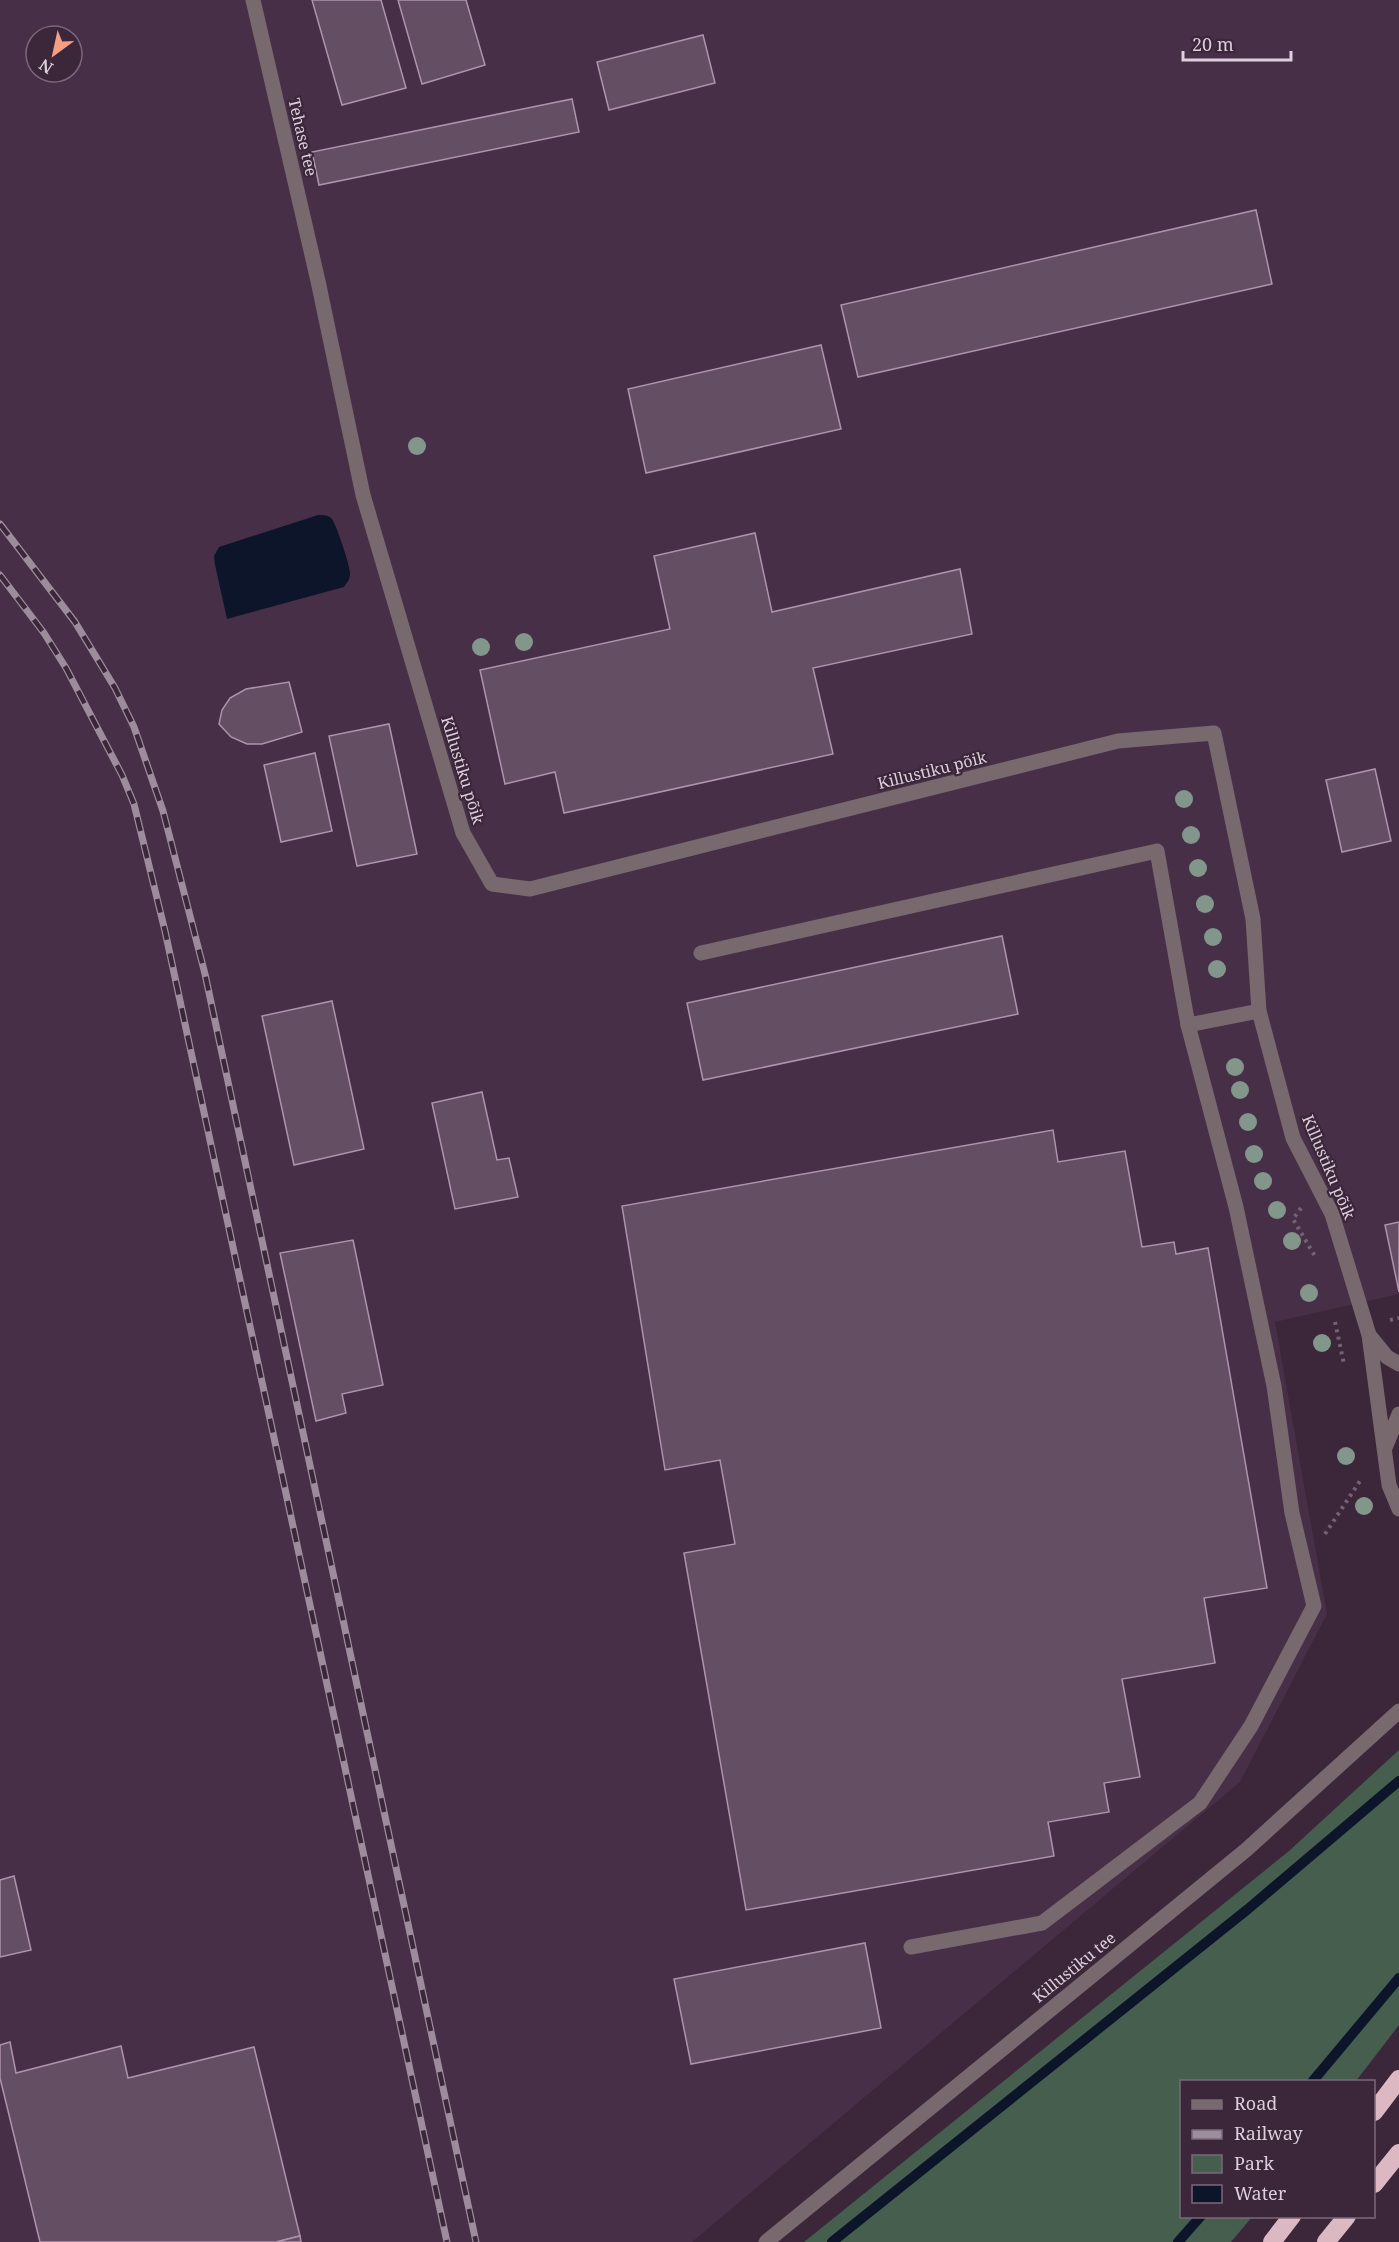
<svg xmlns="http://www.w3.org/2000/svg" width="1399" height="2242" font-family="'Noto Serif',serif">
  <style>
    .built { fill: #482f48; fill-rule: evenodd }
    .green { fill: #455e4e }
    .water { fill: #0c1529 }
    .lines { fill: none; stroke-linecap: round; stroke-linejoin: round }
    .stream { stroke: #0c1529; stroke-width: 10 }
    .building { fill: #644e64; stroke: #ad93ac; stroke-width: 1.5 }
    .path { stroke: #746173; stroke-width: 4; stroke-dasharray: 3 4.5; stroke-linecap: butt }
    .minor { stroke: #77696d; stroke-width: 15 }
    .highway { stroke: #dcb9c2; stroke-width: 18 }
    .rail-casing { stroke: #9d8d9c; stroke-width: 7 }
    .rail { stroke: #3b263a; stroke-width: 4.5; stroke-dasharray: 14; stroke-linecap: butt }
    .tree { fill: #82968c }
    .labels { text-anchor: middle; stroke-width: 4.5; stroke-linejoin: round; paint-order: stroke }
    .street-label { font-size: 16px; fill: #dccedb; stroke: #3b263a }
  </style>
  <rect width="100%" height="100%" fill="#3b263a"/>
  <!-- built -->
  <path class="built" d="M0 0H1399V1294L1275 1322 1327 1614 1240 1782 692 2242H0ZM36 36H72V72H36Z"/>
  <!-- green -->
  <path class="green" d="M1399 1750V2025L1356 2081 1182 2082V2216L1252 2217 1231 2242H804L1289 1851Z"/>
  <!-- water -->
  <path class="water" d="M318 515C323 515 329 515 332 519 336 524 351 568 350 574 350 580 347 582 344 587L227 619 215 565 214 556 219 547Z"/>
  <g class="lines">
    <!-- stream -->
    <g class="stream">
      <path d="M1312 2082 1399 1978"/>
      <path d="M832 2242 1248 1909 1399 1781"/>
      <path d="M1178 2242 1201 2216"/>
    </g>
  </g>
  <!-- building -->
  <g class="building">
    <path d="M312 0H381L406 88 342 105Z"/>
    <path d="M398 0H466L485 65 422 84Z"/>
    <path d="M703 35 715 83 609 110 597 62Z"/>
    <path d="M572 99 579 132 319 185 312 152Z"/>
    <path d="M1256 210 1272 284 858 377 841 305Z"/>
    <path d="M821 345 841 429 646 473 628 389Z"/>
    <path d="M755 533 772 612 960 569 972 634 813 668 833 754 564 813 555 772 505 784 480 670 670 629 654 556Z"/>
    <path d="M289 682 302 732 262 744H247L231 737 219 724 222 710 230 698 246 689Z"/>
    <path d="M389 724 417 854 357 866 329 736Z"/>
    <path d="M315 753 332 831 281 842 264 765Z"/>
    <path d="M1375 769 1391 841 1342 852 1326 780Z"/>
    <path d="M1002 936 1018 1014 703 1080 687 1003Z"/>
    <path d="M332 1001 364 1149 294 1165 262 1016Z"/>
    <path d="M482 1092 497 1160 509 1158 518 1197 455 1209 432 1103Z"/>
    <path d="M1053 1130 1058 1162 1125 1151 1142 1247 1174 1242 1176 1254 1208 1248 1267 1588 1204 1598 1215 1663 1122 1679 1140 1777 1104 1783 1109 1812 1048 1822 1054 1856 746 1910 684 1553 735 1544 720 1460 665 1470 622 1206Z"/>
    <path d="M1399 1222V1292L1385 1225Z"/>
    <path d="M353 1240 383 1385 342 1394 346 1413 316 1421 280 1253Z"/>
    <path d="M14 1876 31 1950 0 1957V1880Z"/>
    <path d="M865 1943 881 2028 691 2064 674 1979Z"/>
    <path d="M10 2042 16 2073 121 2046 128 2078 254 2047 300 2236 276 2242H40L0 2078V2045Z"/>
    <path d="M300 2236 301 2242H276Z"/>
  </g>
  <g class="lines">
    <!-- path -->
    <g class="path">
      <path d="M1301 1208 1293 1219 1316 1258"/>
      <path d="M1390 1320 1399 1318"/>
      <path d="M1335 1322 1344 1364"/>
      <path d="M1325 1534 1360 1481V1478"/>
    </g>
    <!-- minor -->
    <g class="minor">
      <path d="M253 0 318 281 363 495 463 833 492 884 530 889 1118 741 1214 733 1253 919 1259 1011 1293 1138 1332 1214 1369 1335 1389 1485 1399 1509"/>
      <path d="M701 953 1157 851 1188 1025"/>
      <path d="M1369 1335 1387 1357 1399 1364"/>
      <path d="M1385 1448 1399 1414"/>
      <path d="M911 1947 1042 1923 1200 1803 1251 1726 1314 1606 1292 1513 1274 1386 1236 1207 1188 1025 1259 1011"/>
      <path d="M766 2242 1246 1850 1399 1711"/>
    </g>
    <!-- highway -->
    <g class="highway">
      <path d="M1374 2112 1399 2079"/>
      <path d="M1374 2184 1399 2153"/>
      <path d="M1272 2242 1292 2216"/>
      <path d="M1326 2242 1347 2216"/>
    </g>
    <!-- rail casing -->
    <g class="rail-casing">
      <g id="rail">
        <path d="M0 524 75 622 115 688 134 727 163 811 205 974 476 2242"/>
        <path d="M0 575 44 633 66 668 122 775 134 804 165 931 447 2242"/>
      </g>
    </g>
    <!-- rail -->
    <use href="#rail" class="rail"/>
  </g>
  <!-- trees -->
  <g class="tree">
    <circle cx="417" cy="446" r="9"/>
    <circle cx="524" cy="642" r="9"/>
    <circle cx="481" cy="647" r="9"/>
    <circle cx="1184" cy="799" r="9"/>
    <circle cx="1191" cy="835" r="9"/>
    <circle cx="1198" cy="868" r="9"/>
    <circle cx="1205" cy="904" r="9"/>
    <circle cx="1213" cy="937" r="9"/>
    <circle cx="1217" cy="969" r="9"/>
    <circle cx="1235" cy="1067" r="9"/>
    <circle cx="1240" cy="1090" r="9"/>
    <circle cx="1248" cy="1122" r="9"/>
    <circle cx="1254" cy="1154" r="9"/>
    <circle cx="1263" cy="1181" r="9"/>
    <circle cx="1277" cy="1210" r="9"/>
    <circle cx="1292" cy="1241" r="9"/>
    <circle cx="1309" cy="1293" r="9"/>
    <circle cx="1322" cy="1343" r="9"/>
    <circle cx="1346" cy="1456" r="9"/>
    <circle cx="1364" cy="1506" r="9"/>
  </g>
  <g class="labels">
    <!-- street labels -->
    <g class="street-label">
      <text transform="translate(303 137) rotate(77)" y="6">Tehase tee</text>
      <text transform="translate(463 770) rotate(73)" y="6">Killustiku põik</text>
      <text transform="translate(932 770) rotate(-14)" y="6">Killustiku põik</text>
      <text transform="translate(1329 1167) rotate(67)" y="6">Killustiku põik</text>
      <text transform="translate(1074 1967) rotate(-39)" y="6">Killustiku tee</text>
    </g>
  </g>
  <!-- legend -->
  <rect x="1180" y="2080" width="195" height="138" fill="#3b263a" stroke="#7b697a" stroke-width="1.5"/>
  <rect x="1192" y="2100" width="30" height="9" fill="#77696d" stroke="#7b697a" stroke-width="1.5"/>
  <text x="1234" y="2110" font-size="18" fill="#dccedb">Road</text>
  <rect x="1192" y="2130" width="30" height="9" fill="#9d8d9c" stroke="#7b697a" stroke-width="1.5"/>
  <text x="1234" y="2140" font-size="18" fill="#dccedb">Railway</text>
  <rect x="1192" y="2155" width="30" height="18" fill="#455e4e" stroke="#7b697a" stroke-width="1.5"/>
  <text x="1234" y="2170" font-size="18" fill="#dccedb">Park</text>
  <rect x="1192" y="2185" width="30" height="18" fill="#0c1529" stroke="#7b697a" stroke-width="1.5"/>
  <text x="1234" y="2200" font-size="18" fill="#dccedb">Water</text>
  <!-- north arrow -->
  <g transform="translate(54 54) rotate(213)"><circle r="28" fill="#3b263a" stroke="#7b697a" stroke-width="1.5"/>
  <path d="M0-4.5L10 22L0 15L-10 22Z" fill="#f39f84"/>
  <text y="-9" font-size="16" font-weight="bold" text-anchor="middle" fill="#dccedb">N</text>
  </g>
  <!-- scale -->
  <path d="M1183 51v9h108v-9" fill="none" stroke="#dccedb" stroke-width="3"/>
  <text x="1192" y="51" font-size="18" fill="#dccedb" stroke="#3b263a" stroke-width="4.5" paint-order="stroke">20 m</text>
</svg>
